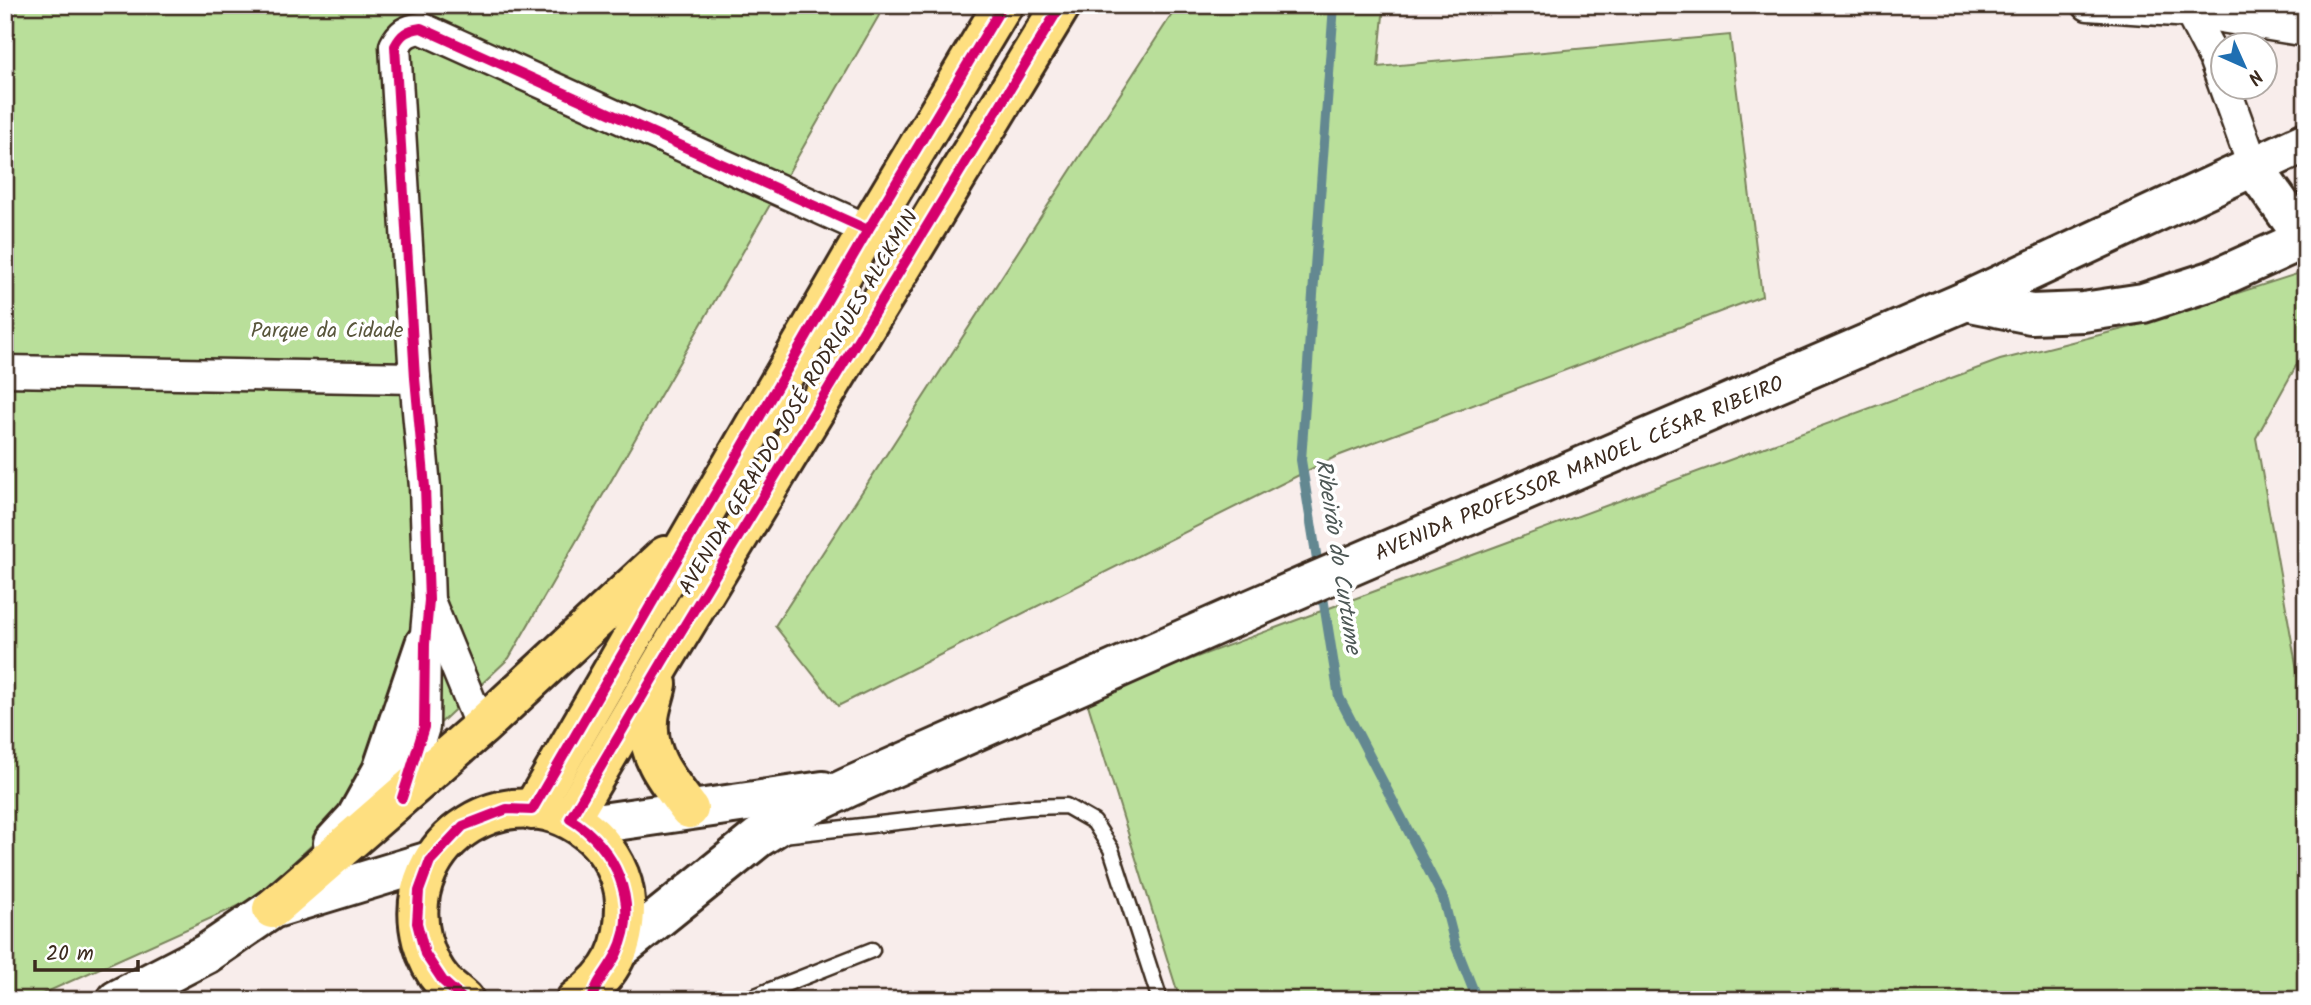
<svg xmlns="http://www.w3.org/2000/svg" width="2311" height="1005" font-family="Kalam,sans-serif">
  <style>
    .green { fill: #b9df9a; stroke: #7a845c; stroke-width: 2 }
    .lines { fill: none; stroke-linecap: round; stroke-linejoin: round }
    .stream { stroke: #638891; stroke-width: 10 }
    .lane-casing { stroke: #3b2a1e; stroke-width: 19 }
    .street-casing { stroke: #3b2a1e; stroke-width: 35 }
    .secondary-casing { stroke: #3b2a1e; stroke-width: 44 }
    .primary-casing { stroke: #3b2a1e; stroke-width: 44 }
    .lane { stroke: #fff; stroke-width: 14 }
    .street { stroke: #fff; stroke-width: 30 }
    .secondary { stroke: #fff; stroke-width: 38 }
    .primary { stroke: #fedf80; stroke-width: 38 }
    .cycleway-casing { stroke: #fff; stroke-width: 15 }
    .cycleway { stroke: #d6006c; stroke-width: 10 }
    .labels { text-anchor: middle; stroke-width: 7; stroke-linejoin: round; paint-order: stroke }
    .park-label { font-size: 21px; fill: #5a573d; stroke: #fff }
    .street-label { font-size: 21px; fill: #3b2a1e; stroke: #fff }
    .water-label { font-size: 23px; font-style: italic; fill: #4f5957; stroke: #fff }
  </style>
  <rect width="100%" height="100%" fill="#f8edeb"/>
  <filter id="ink" filterUnits="userSpaceOnUse"><feTurbulence type="fractalNoise" baseFrequency=".0143" numOctaves="2"/><feDisplacementMap in="SourceGraphic" scale="14" xChannelSelector="R" yChannelSelector="G"/><feConvolveMatrix kernelMatrix="1 2 1 2 8 2 1 2 1" color-interpolation-filters="sRGB"/></filter>
  <g filter="url(#ink)">
    <!-- green -->
    <g class="green">
      <path d="M5 5H885L509 658 256 898 29 1000H5Z"/>
      <path d="M1178 5H1384L1378 67 1730 35 1762 296 1335 457 838 706 775 626Z"/>
      <path d="M2306 271V348L2256 438 2306 721V1000H1180L1086 698 2000 360 2135 326Z"/>
    </g>
    <g class="lines">
      <!-- stream -->
      <path class="stream" d="M1334 5 1301 460 1339 697 1443 898 1455 944 1474 992 1475 1000"/>
      <!-- lane casing -->
      <g class="lane-casing">
        <g id="lane">
          <path d="M783 835 1029 807 1066 806 1094 822 1111 849 1160 1000"/>
          <path d="M745 1000 872 950"/>
        </g>
      </g>
      <!-- street casing -->
      <g class="street-casing">
        <g id="street">
          <path d="M2088 5 2190 12 2306 31"/>
          <path d="M2190 12 2214 58 2254 168"/>
          <path d="M5 371 415 378"/>
          <path d="M430 603 481 727"/>
          <path d="M402 797 424 727 425 644 429 600 425 487 415 378 395 46C401 34 407 30 421 28L868 230"/>
        </g>
      </g>
      <!-- secondary casing -->
      <g class="secondary-casing">
        <g id="secondary">
          <path d="M2254 168 2305 239"/>
          <path d="M1966 301 2031 314 2083 312 2143 303 2211 281 2306 238"/>
          <path d="M581 826 823 791"/>
          <path d="M333 843 356 818 382 771 425 644"/>
          <path d="M619 950 758 838 807 807 849 787 1254 608 1966 301 2306 142"/>
          <path d="M117 1000 206 954 272 909 430 861"/>
        </g>
      </g>
      <!-- primary casing -->
      <g class="primary-casing">
        <g id="primary">
          <path d="M657 684C655 696 649 709 649 721 646 757 669 782 689 809"/>
          <path d="M532 810 868 230 1003 5"/>
          <path d="M570 819 663 661 1061 5"/>
          <path d="M272 909 481 727 665 556"/>
          <path d="M464 1000C458 994 450 989 444 983 434 972 426 956 422 941 396 840 516 766 593 836 610 852 624 877 625 901 626 946 613 974 576 1000"/>
        </g>
      </g>
      <!-- lane -->
      <use href="#lane" class="lane"/>
      <!-- street -->
      <use href="#street" class="street"/>
      <!-- secondary -->
      <use href="#secondary" class="secondary"/>
      <!-- primary -->
      <use href="#primary" class="primary"/>
      <!-- cycleway casing -->
      <g class="cycleway-casing">
        <g id="cycleway">
          <path d="M402 798 424 727 425 644 429 600 425 487 415 378 395 46C401 34 407 30 421 28L868 230"/>
          <path d="M464 1000 443 981 425 954 417 923 419 891 430 861 463 826 507 809 532 810 868 230 1003 5"/>
          <path d="M592 1000C595 982 609 970 617 953 641 903 615 846 570 819L663 661 1061 5"/>
        </g>
      </g>
      <!-- cycleway -->
      <use href="#cycleway" class="cycleway"/>
    </g>
  </g>
  <g class="labels">
    <!-- park labels -->
    <g class="park-label">
      <text x="327" y="337">Parque da Cidade</text>
    </g>
    <!-- street labels -->
    <g class="street-label">
      <text transform="translate(798 402) rotate(-59)" y="7">AVENIDA GERALDO JOSÉ RODRIGUES ALCKMIN</text>
      <text transform="translate(1579 468) rotate(-23)" y="7">AVENIDA PROFESSOR MANOEL CÉSAR RIBEIRO</text>
    </g>
    <!-- water labels -->
    <g class="water-label">
      <text transform="translate(1339 556) rotate(81)" y="8">Ribeirão do Curtume</text>
    </g>
  </g>
  <!-- margin -->
  <rect width="2311" height="1005" fill="none" stroke="#fff" stroke-width="28"/>
  <rect x="14" y="14" width="2283" height="977" fill="none" stroke="#3b2a1e" stroke-width="2.5" filter="url(#ink)"/>
  <!-- north arrow -->
  <g transform="translate(2244 66) rotate(135)"><circle r="33" fill="#ffffff" stroke="#b1aaa5" stroke-width="2"/>
  <path d="M0-5L12 26L0 18L-12 26Z" fill="#1f6fb2"/>
  <text y="-10" font-size="19" font-weight="bold" text-anchor="middle" fill="#3b2a1e">N</text>
  </g>
  <!-- scale -->
  <path d="M35 960v10h103v-10" fill="none" stroke="#3b2a1e" stroke-width="3.5"/>
  <text x="46" y="960" font-size="21" fill="#3b2a1e" stroke="#ffffff" stroke-width="5" paint-order="stroke">20 m</text>
</svg>
